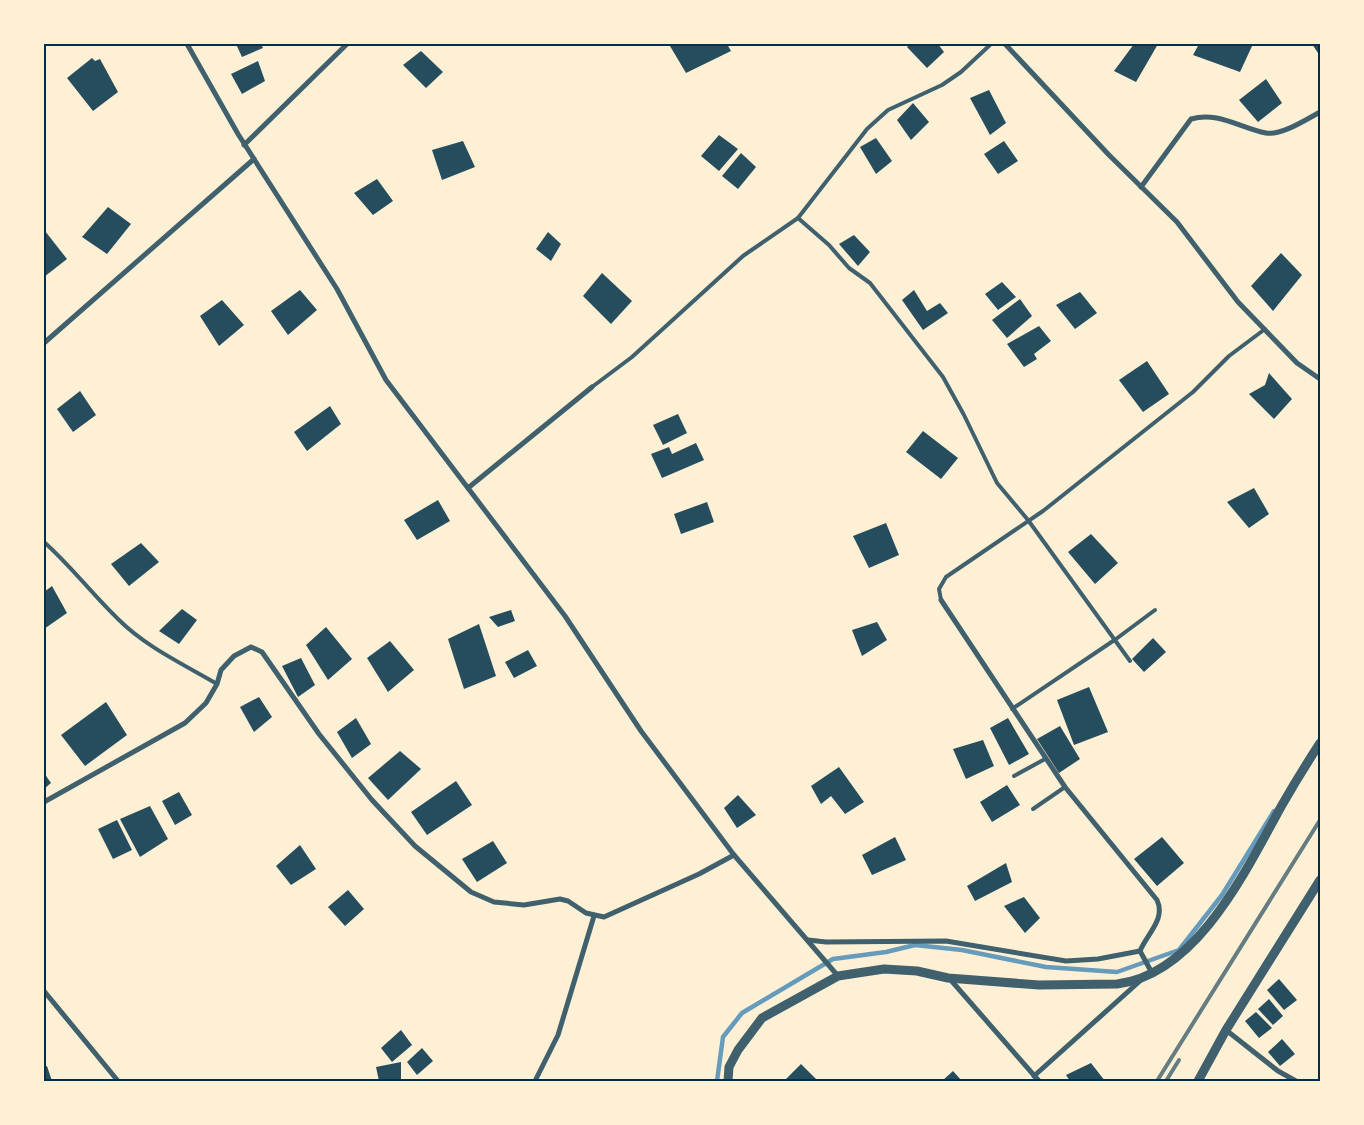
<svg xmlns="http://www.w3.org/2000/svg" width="1364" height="1125" font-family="'Fira Sans Condensed',sans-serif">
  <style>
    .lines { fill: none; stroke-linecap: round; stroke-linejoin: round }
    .stream { stroke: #669bbc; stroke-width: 4.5 }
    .building { fill: #264d5e }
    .service { stroke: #3f606c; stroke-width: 4 }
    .minor { stroke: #3f606c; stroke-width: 5 }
    .tertiary { stroke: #3f606c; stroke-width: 9 }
    .rail { stroke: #657d81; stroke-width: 4 }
    .neatline { fill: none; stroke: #003049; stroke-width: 2 }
  </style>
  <rect width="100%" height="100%" fill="#fdf0d5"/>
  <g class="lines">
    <!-- stream -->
    <path class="stream" d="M717 1081 723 1037 742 1013 833 959 886 952 915 945 962 950 1046 967 1117 972 1179 950 1222 895 1274 811"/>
  </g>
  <!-- building -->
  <g class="building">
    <path d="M236 44H261L263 48 242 57Z"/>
    <path d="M674 44H727L731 51 686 73 670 46Z"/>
    <path d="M910 44H938L944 52 927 68 907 47Z"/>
    <path d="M1134 44H1158L1136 82 1114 71Z"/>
    <path d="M1199 44H1253L1240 72 1193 55Z"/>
    <path d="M1312 44H1320V56Z"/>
    <path d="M421 51 443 72 426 88 403 65Z"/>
    <path d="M92 58 95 61 100 59 118 92 93 111 67 78Z"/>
    <path d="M258 61 265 81 242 94 231 74Z"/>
    <path d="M1266 79 1282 103 1258 122 1239 100Z"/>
    <path d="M989 90 1006 123 990 135 970 98Z"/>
    <path d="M913 103 929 122 911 140 897 120Z"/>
    <path d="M719 135 738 149 719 171 701 156Z"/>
    <path d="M876 138 892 161 876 174 860 147Z"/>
    <path d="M463 141 475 167 442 180 432 150Z"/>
    <path d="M1004 141 1018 161 998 174 984 154Z"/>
    <path d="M741 153 756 167 738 189 722 176Z"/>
    <path d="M377 179 393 201 373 215 354 193Z"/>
    <path d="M108 207 131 224 107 254 82 237Z"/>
    <path d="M45 231 67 259 44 277V232Z"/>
    <path d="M548 232 561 244 551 261 536 249Z"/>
    <path d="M854 235 870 252 858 266 839 244Z"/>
    <path d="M1281 253 1302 275 1273 311 1251 286Z"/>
    <path d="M602 273 632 301 611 324 583 296Z"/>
    <path d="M1002 282 1016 297 998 310 985 294Z"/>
    <path d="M300 290 317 310 288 335 271 311Z"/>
    <path d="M914 290 927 311 940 303 948 313 923 330 902 300Z"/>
    <path d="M1080 292 1097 313 1075 329 1056 305Z"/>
    <path d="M1020 299 1032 316 1007 338 992 320Z"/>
    <path d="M222 300 244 325 219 346 200 316Z"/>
    <path d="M1039 326 1051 341 1034 354 1037 359 1024 367 1007 344Z"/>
    <path d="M1147 361 1169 394 1143 412 1119 380Z"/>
    <path d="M1269 373 1292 399 1274 419 1249 394 1265 385Z"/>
    <path d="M80 391 96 415 73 432 57 409Z"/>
    <path d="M330 406 341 424 307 451 294 432Z"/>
    <path d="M678 414 687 433 663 445 653 425Z"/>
    <path d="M923 431 958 458 941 479 906 452Z"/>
    <path d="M696 443 704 460 662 478 651 454 669 447 672 454Z"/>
    <path d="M1254 488 1269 514 1249 528 1227 502Z"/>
    <path d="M438 500 450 521 417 540 404 520Z"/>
    <path d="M707 502 714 522 681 534 674 514Z"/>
    <path d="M886 523 899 555 869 568 853 536Z"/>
    <path d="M1091 534 1118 563 1095 584 1068 552Z"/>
    <path d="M141 543 159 562 129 586 111 564Z"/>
    <path d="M52 586 67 613 44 629V592Z"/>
    <path d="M182 609 197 620 179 644 159 631Z"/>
    <path d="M511 610 515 621 498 627 489 617Z"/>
    <path d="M877 622 887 640 862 656 852 630Z"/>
    <path d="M479 624 496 676 464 689 448 639Z"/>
    <path d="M326 627 352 659 328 680 306 645Z"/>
    <path d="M1153 638 1166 652 1144 672 1132 659Z"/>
    <path d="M390 641 414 670 388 692 367 658Z"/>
    <path d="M528 650 537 666 514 678 505 662Z"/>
    <path d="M301 658 315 685 298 697 282 666Z"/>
    <path d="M1089 687 1108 732 1074 745 1057 700Z"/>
    <path d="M259 697 272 717 254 732 240 707Z"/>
    <path d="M106 702 127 735 85 766 61 735Z"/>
    <path d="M356 718 371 744 352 758 337 732Z"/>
    <path d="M1008 718 1029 754 1009 765 990 728Z"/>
    <path d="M1060 726 1080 759 1059 773 1037 739Z"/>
    <path d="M983 740 994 766 966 779 953 749Z"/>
    <path d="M400 751 421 769 388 800 368 778Z"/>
    <path d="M839 767 864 802 845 814 831 796 821 804 811 786Z"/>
    <path d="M44 773 51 783 44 789Z"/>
    <path d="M456 781 472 805 427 835 411 812Z"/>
    <path d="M1007 785 1020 805 992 822 980 802Z"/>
    <path d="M179 792 192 815 175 825 162 801Z"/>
    <path d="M738 795 756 815 737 828 724 808Z"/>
    <path d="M150 806 168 839 140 857 120 819Z"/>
    <path d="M117 820 132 850 113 859 98 829Z"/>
    <path d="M895 837 906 860 872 875 862 855Z"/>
    <path d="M1162 837 1184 863 1157 886 1134 859Z"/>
    <path d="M493 841 507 863 477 882 462 859Z"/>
    <path d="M300 845 316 869 291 885 276 866Z"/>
    <path d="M1006 863 1012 882 975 901 967 886Z"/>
    <path d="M348 890 364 909 345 926 328 907Z"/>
    <path d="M1024 897 1040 918 1025 933 1004 906Z"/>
    <path d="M1279 979 1297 1000 1284 1010 1267 990Z"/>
    <path d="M1269 999 1283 1016 1273 1025 1258 1009Z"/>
    <path d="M1256 1012 1272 1028 1259 1038 1245 1021Z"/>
    <path d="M401 1030 412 1045 392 1062 381 1048Z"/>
    <path d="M1282 1039 1295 1054 1280 1066 1268 1052Z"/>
    <path d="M422 1048 433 1061 417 1075 407 1062Z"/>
    <path d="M401 1062V1079L379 1081 376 1067Z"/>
    <path d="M1091 1063 1105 1081H1070L1066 1075Z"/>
    <path d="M801 1064 818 1081H784Z"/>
    <path d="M47 1066 52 1081H44V1067Z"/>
    <path d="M953 1071 962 1081H942Z"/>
  </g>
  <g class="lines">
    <!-- service -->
    <g class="service">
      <path d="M798 218 867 129 888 110 942 85 961 72 991 44"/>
      <path d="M592 387 632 357 743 256 798 218 829 245 849 268 870 283 943 377 964 415 997 483 1028 520 1130 661"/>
      <path d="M44 542C71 566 92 594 118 619 146 647 183 664 217 684"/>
      <path d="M941 600 939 589 946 577 1043 511 1193 392 1229 356 1265 329"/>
      <path d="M1012 709 1116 639 1155 610"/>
      <path d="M1014 776 1045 759"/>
      <path d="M1033 809 1065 787"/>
    </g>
    <!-- minor -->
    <g class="minor">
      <path d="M187 44 238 134 337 289 386 380 565 616 641 731 734 855 838 976"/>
      <path d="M1005 44 1109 155 1177 222 1238 302 1297 363 1320 379"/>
      <path d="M244 145 347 44"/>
      <path d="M1141 187 1191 119C1218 111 1240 128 1266 133 1281 136 1307 119 1320 112"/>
      <path d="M44 343 254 159"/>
      <path d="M468 488 592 387"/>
      <path d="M941 600 1065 787 1157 900C1166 919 1147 934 1140 951L1152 973"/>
      <path d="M44 802 185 723 206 703 217 684 221 670 234 656 251 647 262 652 319 734 372 800 415 846 471 892 494 902 524 905 560 899 568 901 586 913 604 917 699 874 734 855"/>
      <path d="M808 940 826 942 946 941 1066 961 1098 959 1140 951"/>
      <path d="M949 978 1039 1081"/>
      <path d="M44 991 118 1081"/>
      <path d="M1226 1030 1278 1071 1296 1081"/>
      <path d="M1034 1076 1141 980"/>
      <path d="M535 1081 558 1035 594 916"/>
    </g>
    <!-- tertiary -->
    <g class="tertiary">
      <path d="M728 1081 729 1067 738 1050 762 1018 838 976 884 969 917 971 948 978 1039 985 1117 984C1198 974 1247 868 1282 805 1294 784 1307 763 1320 743"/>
      <path d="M1198 1081 1226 1030 1320 880"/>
    </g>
    <!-- rail -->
    <g class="rail">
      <path d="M1157 1081 1320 820"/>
      <path d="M1166 1081 1179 1060"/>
    </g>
  </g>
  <!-- border -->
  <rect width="1364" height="1125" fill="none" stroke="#fdf0d5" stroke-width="90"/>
  <rect x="45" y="45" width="1274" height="1035" class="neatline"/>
</svg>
